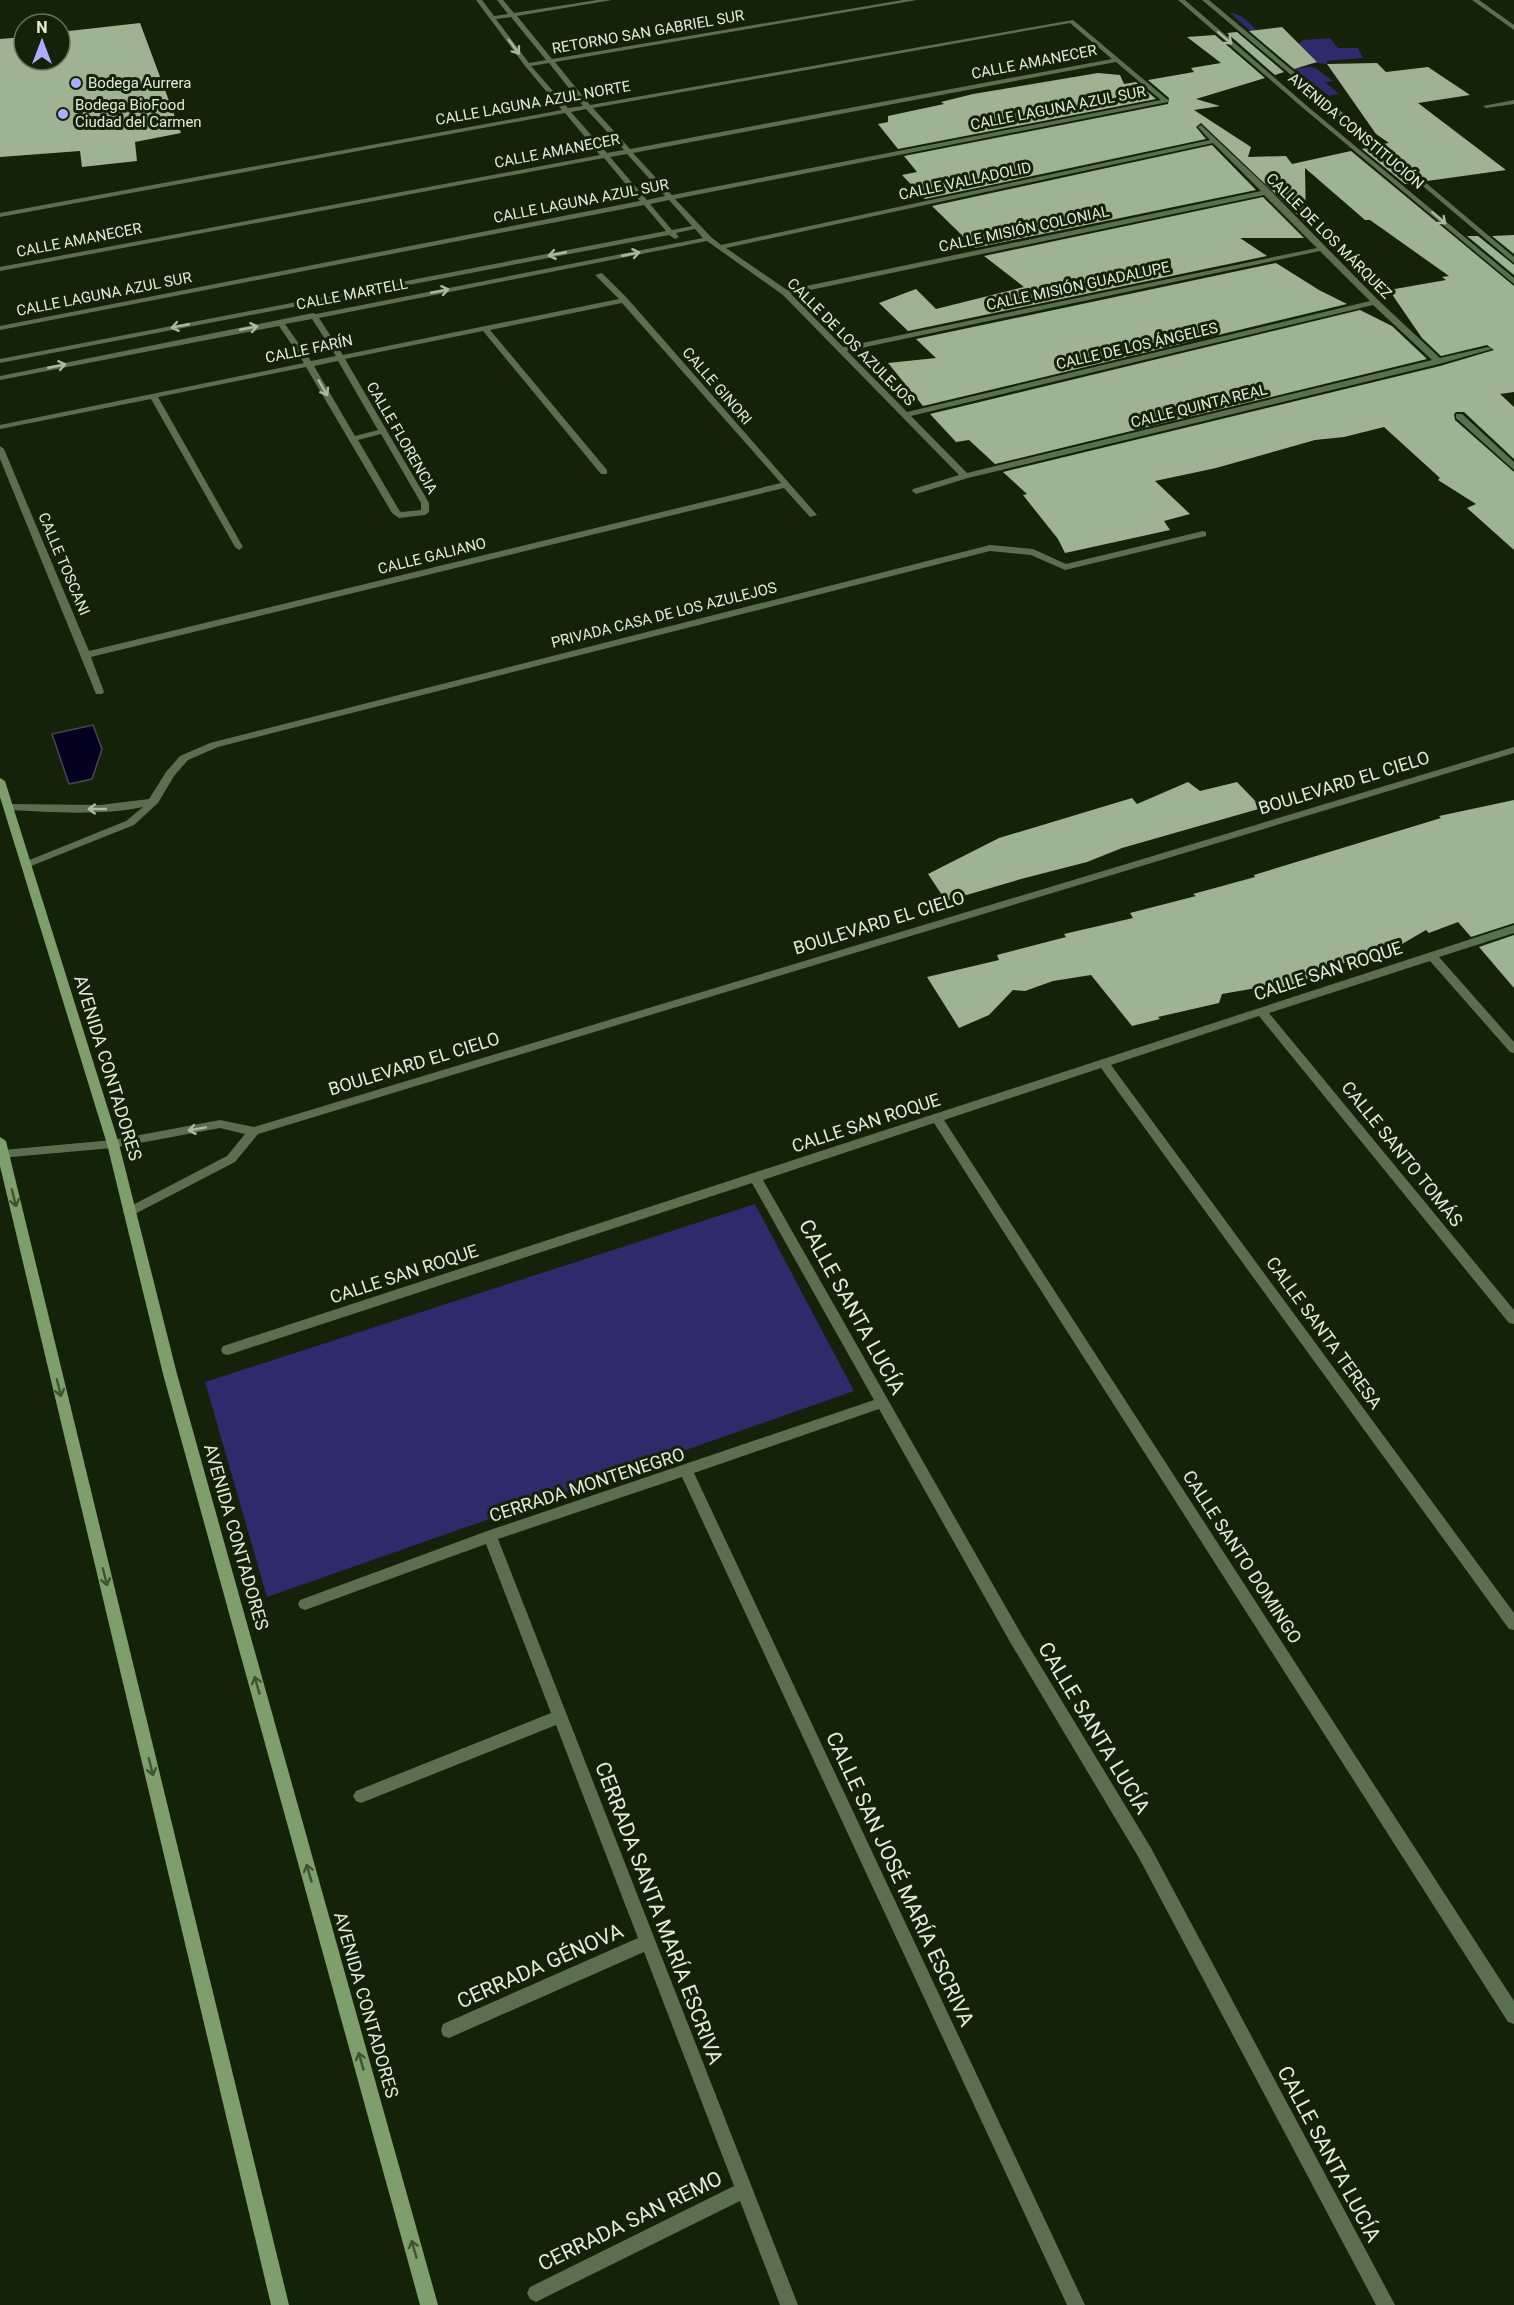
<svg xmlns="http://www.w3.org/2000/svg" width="1514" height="2305" font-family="Roboto,sans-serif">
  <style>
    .green { fill: #2e2b6d }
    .water { fill: #050020; stroke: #474658; stroke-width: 1.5 }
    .building { fill: #9fb394 }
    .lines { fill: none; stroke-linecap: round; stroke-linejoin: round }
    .minor { fill: #5b6f50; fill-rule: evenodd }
    .secondary { fill: #7e9e6b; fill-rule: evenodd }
    .oneway { stroke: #abb9a3 }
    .oneway2 { stroke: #3e5430 }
    .poi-dot { fill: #abaffb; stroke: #132209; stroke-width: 2 }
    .labels { text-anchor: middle; stroke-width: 6; stroke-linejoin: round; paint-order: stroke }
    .far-street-label { font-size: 15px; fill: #e1ebdb; stroke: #132209 }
    .far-poi-label { font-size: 15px; fill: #e1ebdb; stroke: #132209; text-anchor: start }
    .street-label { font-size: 18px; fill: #e1ebdb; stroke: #132209 }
    .near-street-label { font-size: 21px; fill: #e1ebdb; stroke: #132209 }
  </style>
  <rect width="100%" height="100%" fill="#132209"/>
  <!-- green -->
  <g class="green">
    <path d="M1230 13C1258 16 1257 53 1300 43L1303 40 1330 38 1338 48H1358L1363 58 1327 61V64L1282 59Z"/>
    <path d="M1314 67 1333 81 1325 82 1339 94 1329 96 1294 68Z"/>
    <path d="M755 1204 854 1391 267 1597 205 1382Z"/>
  </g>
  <!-- water -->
  <path class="water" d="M93 725 102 749 92 779 69 784 52 734Z"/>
  <!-- building -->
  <g class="building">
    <path d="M140 23 181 133 135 142 137 161 82 167 80 151 0 157V39L24 37V60H60V32Z"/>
    <path d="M1282 27 1317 62 1294 69 1249 31Z"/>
    <path d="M1237 32 1284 72 1275 75 1227 33Z"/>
    <path d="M1215 35 1265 78 1196 99 1220 106 1194 110 1251 147 1248 157 1286 156 1292 164 1351 151 1514 286V392L1500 394 1514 407V459L1464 412H1456L1454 414 1455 420 1514 472V550L1467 508 1476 504 1438 480 1440 478 1384 427 1344 437 1315 440 1216 468 1155 481 1190 514 1164 521 1170 530 1065 553 1058 539 1023 495 1027 494 1003 472 1440 366 1494 350 1487 345 1441 356 1422 338 1389 290 1446 280 1442 277 1449 276 1370 220H1365L1305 168 1306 223 1201 123 1196 127 1206 139 925 199 902 175 917 172 904 156 1168 104 1169 98 1148 80 1194 72 1191 68 1221 63 1187 37Z"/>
    <path d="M1377 63 1386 72 1428 67 1470 95 1418 103 1506 170 1427 181 1383 144 1389 143 1376 134 1327 64Z"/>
    <path d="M1098 73 1120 75 1124 84 1136 82 1156 99 898 149 878 124 888 122V116L944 104 941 102 973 94Z"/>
    <path d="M1212 145 1256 190 975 248 932 206Z"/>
    <path d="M1372 146 1415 183 1405 184 1362 149Z"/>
    <path d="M1263 197 1304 238H1240L1267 256 908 331 879 303 916 289 936 309 1024 287 984 256Z"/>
    <path d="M1514 235V254L1492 236Z"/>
    <path d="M1467 236H1478L1514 265V275Z"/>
    <path d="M1276 263 1319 290 1347 304 923 406 888 363 936 358 916 339Z"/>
    <path d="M1360 310 1392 326 1427 359 995 464 969 440 956 442 930 414Z"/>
    <path d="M1188 782 1200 791 1237 782 1262 808 1122 848 1087 862 1021 879 946 901 928 874 999 838 1132 798 1137 804Z"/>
    <path d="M1514 800V923L1471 937 1458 922 1429 933 1426 930 1402 944 1399 941 1374 950 1270 995 1262 987 1222 994 1219 1003 1158 1017 1160 1019 1132 1026 1091 975 1053 981 1025 991 1013 990 989 1015 959 1028 927 977 999 960 997 955 1066 937 1064 934 1133 918 1130 913 1196 896 1193 894 1255 877 1254 875 1441 818 1439 816Z"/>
    <path d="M1514 935V988L1479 947Z"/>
  </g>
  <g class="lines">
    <!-- minor -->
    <g class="minor">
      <path d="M476 0H482L494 16 508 14 497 0H503L514 13 597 0H612L517 16 552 59 903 0H917L555 62 590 105 1073 20 1168 100V102L675 199 711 237 721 245 1210 140 1198 127 1201 125 1270 190 1378 300 1440 358 1488 347 1492 349 1439 364 968 478 916 494 912 491 913 489 959 475 783 295 707 241 319 318 343 355 619 299 595 275 602 273 627 298 817 515 810 517 784 488 91 657 104 692 102 694H96L0 459V446L4 449 89 651 781 483 622 303 490 330 607 470V474H601L483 331 345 359 429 503V512L425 515 399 518 392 513 306 367 158 397 243 547 239 550 235 547 151 399 0 429V425L304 363 279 326 0 380V376L313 313 316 314 703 238 695 229 676 233 679 237 675 239 669 235 0 363V359L666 231 644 205 0 330V326L640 201 604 158 0 271V267L600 155 565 113 0 217V213L562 110 525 66ZM511 17 546 60 529 63 496 19ZM1070 23 1112 59 630 149 593 108ZM1116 62 1161 100 672 195 633 153ZM549 63 583 106 568 108 531 66ZM586 109 624 150 607 153 571 112ZM1213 143 1261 191 787 290 726 248ZM627 154 665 196 647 200 610 157ZM1264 195 1317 248 843 347 791 294ZM669 200 692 226 672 230 650 204ZM1320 251 1370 301 907 412 847 351ZM1373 305 1432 360 967 473 911 416ZM312 319 336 356 311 361 285 324ZM338 361 378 430 355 436 314 366ZM381 434 421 503V510L401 512 399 510 358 440Z"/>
      <path d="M1178 0H1185L1307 106 1514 278V284L1303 108Z"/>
      <path d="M1202 0H1209L1514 257V263Z"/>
      <path d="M1472 0H1479L1514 25V30Z"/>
      <path d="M1514 100V104L1486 108 1483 106Z"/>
      <path d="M1456 414H1462L1514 462V470L1456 418Z"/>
      <path d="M1203 531 1206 532V536L1065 570 1031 555 990 551 218 747 188 760 174 776 158 803 134 825 26 868 21 865 22 863 126 821 143 807C99 816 53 812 8 810L3 807 8 804 100 805 149 799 166 772 180 756 210 743 990 545 1033 549 1066 564Z"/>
      <path d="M1514 747V753L258 1134 235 1162 129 1217 125 1215 123 1212 125 1209 227 1156 245 1134 220 1128 113 1148 0 1158V1150H3L113 1140 220 1120 254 1127Z"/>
      <path d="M1514 925V933L1439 957 1514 1042V1053L1510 1052 1430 961 1269 1013 1514 1310V1324L1509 1323 1259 1016 1111 1065 1514 1613V1630L1509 1629 1101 1068 944 1120 1514 2001V2024L1508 2022 934 1123 763 1180 1020 1632 1151 1848 1395 2305H1376L1139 1858 1010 1642 879 1409 694 1473 1085 2305H1067L682 1477 498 1539 798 2305H780L740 2201 542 2299 536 2302 530 2299 527 2293 530 2287 734 2186 644 1952 449 2038 443 2036 441 2030 443 2024 638 1938 556 1725 361 1803 356 1801 353 1796 356 1791 551 1713 486 1544 305 1610 300 1608 298 1604 300 1600 490 1530 874 1400 752 1183 228 1355 223 1354 221 1350 223 1346Z"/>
    </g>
    <!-- secondary -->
    <g class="secondary">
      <path d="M0 778 5 781 119 1144 177 1374 438 2305H420L163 1374 107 1144 0 797Z"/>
      <path d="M0 1137 6 1141 289 2305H271L0 1166Z"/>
    </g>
  </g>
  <!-- one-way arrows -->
  <defs><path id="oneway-shaft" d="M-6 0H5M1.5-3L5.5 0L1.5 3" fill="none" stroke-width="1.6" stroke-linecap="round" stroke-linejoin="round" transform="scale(1.5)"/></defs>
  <g class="oneway">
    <use href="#oneway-shaft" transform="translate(1225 38) rotate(41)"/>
    <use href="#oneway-shaft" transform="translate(514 47) rotate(54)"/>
    <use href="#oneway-shaft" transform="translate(1439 218) rotate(41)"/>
    <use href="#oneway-shaft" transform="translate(557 254) rotate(169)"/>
    <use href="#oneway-shaft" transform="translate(631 254) rotate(-11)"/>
    <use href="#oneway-shaft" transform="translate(440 291) rotate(-11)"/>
    <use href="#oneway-shaft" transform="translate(180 326) rotate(169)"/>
    <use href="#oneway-shaft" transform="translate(249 328) rotate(-11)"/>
    <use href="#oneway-shaft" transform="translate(57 366) rotate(-11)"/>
    <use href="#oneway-shaft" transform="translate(323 388) rotate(60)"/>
    <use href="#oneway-shaft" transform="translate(97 809) rotate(-180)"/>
    <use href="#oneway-shaft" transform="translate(197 1129) rotate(170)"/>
  </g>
  <g class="oneway2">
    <use href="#oneway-shaft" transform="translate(14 1198) rotate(76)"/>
    <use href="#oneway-shaft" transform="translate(59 1388) rotate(76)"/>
    <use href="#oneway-shaft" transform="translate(105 1577) rotate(76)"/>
    <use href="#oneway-shaft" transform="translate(257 1685) rotate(-106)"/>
    <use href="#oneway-shaft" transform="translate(151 1767) rotate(76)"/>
    <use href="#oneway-shaft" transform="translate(309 1873) rotate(-106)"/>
    <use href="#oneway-shaft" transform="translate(361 2061) rotate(-106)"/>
    <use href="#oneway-shaft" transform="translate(414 2249) rotate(-106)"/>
  </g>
  <!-- markers -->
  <g class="poi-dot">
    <circle cx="76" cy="83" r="6"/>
    <circle cx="63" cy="114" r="6"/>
  </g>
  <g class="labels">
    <!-- far-street labels -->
    <g class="far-street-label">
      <text transform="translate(648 32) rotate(-10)" y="5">RETORNO SAN GABRIEL SUR</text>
      <text transform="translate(1034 62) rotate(-11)" y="5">CALLE AMANECER</text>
      <text transform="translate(533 103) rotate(-10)" y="5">CALLE LAGUNA AZUL NORTE</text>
      <text transform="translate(1058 108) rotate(-11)" y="5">CALLE LAGUNA AZUL SUR</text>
      <text transform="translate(1356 131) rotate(40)" y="5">AVENIDA CONSTITUCIÓN</text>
      <text transform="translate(557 151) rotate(-11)" y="5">CALLE AMANECER</text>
      <text transform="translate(965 181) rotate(-12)" y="5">CALLE VALLADOLID</text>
      <text transform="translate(581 201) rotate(-11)" y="5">CALLE LAGUNA AZUL SUR</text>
      <text transform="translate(1024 229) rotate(-12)" y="5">CALLE MISIÓN COLONIAL</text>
      <text transform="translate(1329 236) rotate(45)" y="5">CALLE DE LOS MÁRQUEZ</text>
      <text transform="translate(79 240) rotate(-11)" y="5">CALLE AMANECER</text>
      <text transform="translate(1078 286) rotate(-12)" y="5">CALLE MISIÓN GUADALUPE</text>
      <text transform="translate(104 294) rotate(-11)" y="5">CALLE LAGUNA AZUL SUR</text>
      <text transform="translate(352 294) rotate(-11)" y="5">CALLE MARTELL</text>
      <text transform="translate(851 342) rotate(45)" y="5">CALLE DE LOS AZULEJOS</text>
      <text transform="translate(1137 346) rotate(-13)" y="5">CALLE DE LOS ÁNGELES</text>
      <text transform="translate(309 349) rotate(-12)" y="5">CALLE FARÍN</text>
      <text transform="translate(717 386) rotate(49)" y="5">CALLE GINORI</text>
      <text transform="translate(1199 406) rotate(-14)" y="5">CALLE QUINTA REAL</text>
      <text transform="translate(402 438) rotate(60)" y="5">CALLE FLORENCIA</text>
      <text transform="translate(432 556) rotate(-14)" y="5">CALLE GALIANO</text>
      <text transform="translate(64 564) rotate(67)" y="5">CALLE TOSCANI</text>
      <text transform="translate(664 615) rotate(-14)" y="5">PRIVADA CASA DE LOS AZULEJOS</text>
    </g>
    <!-- far-poi labels -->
    <g class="far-poi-label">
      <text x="88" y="88">Bodega Aurrera</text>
      <text x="75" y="110">Bodega BioFood<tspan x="75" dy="17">Ciudad del Carmen</tspan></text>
    </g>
    <!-- street labels -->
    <g class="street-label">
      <text transform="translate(1344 783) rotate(-17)" y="6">BOULEVARD EL CIELO</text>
      <text transform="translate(879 923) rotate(-17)" y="6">BOULEVARD EL CIELO</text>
      <text transform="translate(1328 971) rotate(-18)" y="6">CALLE SAN ROQUE</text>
      <text transform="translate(414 1064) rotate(-17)" y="6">BOULEVARD EL CIELO</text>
      <text transform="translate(108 1068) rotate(73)" y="6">AVENIDA CONTADORES</text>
      <text transform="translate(866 1123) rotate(-18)" y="6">CALLE SAN ROQUE</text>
      <text transform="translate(1402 1154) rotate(51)" y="6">CALLE SANTO TOMÁS</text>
      <text transform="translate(404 1274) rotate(-18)" y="6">CALLE SAN ROQUE</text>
      <text transform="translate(1324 1333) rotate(54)" y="6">CALLE SANTA TERESA</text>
      <text transform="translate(587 1485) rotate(-18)" y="6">CERRADA MONTENEGRO</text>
      <text transform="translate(236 1537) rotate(74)" y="6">AVENIDA CONTADORES</text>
      <text transform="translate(1242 1557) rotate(57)" y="6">CALLE SANTO DOMINGO</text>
      <text transform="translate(366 2005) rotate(74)" y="6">AVENIDA CONTADORES</text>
    </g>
    <!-- near-street labels -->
    <g class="near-street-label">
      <text transform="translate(852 1307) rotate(61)" y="7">CALLE SANTA LUCÍA</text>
      <text transform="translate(1094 1728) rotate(59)" y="7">CALLE SANTA LUCÍA</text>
      <text transform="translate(900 1879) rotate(65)" y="7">CALLE SAN JOSÉ MARÍA ESCRIVA</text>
      <text transform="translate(659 1913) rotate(69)" y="7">CERRADA SANTA MARÍA ESCRIVA</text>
      <text transform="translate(540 1966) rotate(-24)" y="7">CERRADA GÉNOVA</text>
      <text transform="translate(1329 2154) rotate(62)" y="7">CALLE SANTA LUCÍA</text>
      <text transform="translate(630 2221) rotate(-26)" y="7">CERRADA SAN REMO</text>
    </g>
  </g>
  <!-- north arrow -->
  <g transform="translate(42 42)"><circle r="28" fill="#132209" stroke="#65725d" stroke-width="1.5"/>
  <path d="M0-4.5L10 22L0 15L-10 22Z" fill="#abaffb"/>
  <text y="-9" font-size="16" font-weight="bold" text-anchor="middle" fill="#e1ebdb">N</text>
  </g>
</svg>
